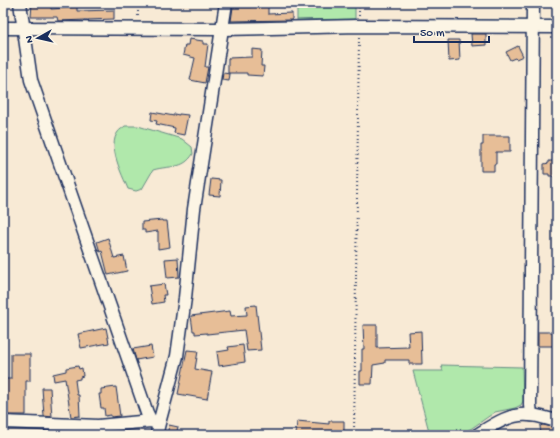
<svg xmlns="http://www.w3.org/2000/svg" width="560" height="438" font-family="'Gochi Hand',sans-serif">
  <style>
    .green { fill: #b0e8ab; stroke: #668c84 }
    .building { fill: #e7be97; stroke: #1b2f5e }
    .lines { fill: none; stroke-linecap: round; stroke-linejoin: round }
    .minor-casing { stroke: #1b2f5e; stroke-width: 15 }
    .path { stroke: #1b2f5e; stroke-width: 2; stroke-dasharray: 1 3; stroke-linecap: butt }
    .minor { stroke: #fcf5e5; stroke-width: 12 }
  </style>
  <rect width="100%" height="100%" fill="#f8ead5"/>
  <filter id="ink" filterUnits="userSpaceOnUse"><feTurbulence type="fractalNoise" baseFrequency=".025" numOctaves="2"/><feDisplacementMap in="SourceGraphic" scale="8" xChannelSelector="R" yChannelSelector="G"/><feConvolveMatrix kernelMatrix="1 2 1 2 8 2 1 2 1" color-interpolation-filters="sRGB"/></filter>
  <g filter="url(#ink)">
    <!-- green -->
    <g class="green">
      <path d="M297 3H355V19L297 20Z"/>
      <path d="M125 126H138L182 139 192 147 193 154C183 170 170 165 153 170L142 189 136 191 128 189C122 174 107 146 118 132 119 130 123 128 125 126Z"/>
      <path d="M441 365 522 367 523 401 521 405 515 408 495 412 472 428 459 435H430L413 371H443Z"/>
    </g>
    <!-- building -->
    <g class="building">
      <path d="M32 3H51V9L77 7V11L114 10V19L58 21 57 17H31Z"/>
      <path d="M253 3H268V14L292 13V20L231 21 233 7H251L250 5H253Z"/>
      <path d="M471 34H486V45L472 46Z"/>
      <path d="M189 39 203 41V44H208L205 67H208L205 83 190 80 195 58 183 55 185 45H188Z"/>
      <path d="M448 40H459L460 60 449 61Z"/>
      <path d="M518 46 523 56 516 59 515 58 510 60 506 52Z"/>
      <path d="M252 49 262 50 261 66H264L263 76 247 75V73H228V58L252 57Z"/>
      <path d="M223 73 230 74 229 81 222 80Z"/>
      <path d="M152 112 174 116V114L179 115V114L188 115 184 135 174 133 175 128 156 124 157 121 151 120Z"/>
      <path d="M483 136H510V152H496V164H494V171H481V145H483Z"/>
      <path d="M549 161H557V176H549V174H544V164L549 163Z"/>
      <path d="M211 179 221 180 220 196 209 195Z"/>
      <path d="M162 220V221H167L170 247 158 249V231L145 233V230H142V222Z"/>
      <path d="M108 238 114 258 124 256 127 271 108 275 102 251 100 252 97 242Z"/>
      <path d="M178 258 179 277 167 278 165 259Z"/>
      <path d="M164 284 166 295H163L164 302 152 304 149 286Z"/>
      <path d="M256 305 261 350 247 351 244 330 207 334V333L195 334V331H193L191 316 230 311 231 316 247 315 246 306Z"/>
      <path d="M363 325H377V348L409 347 408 332 421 331 422 364H409V360H385V363L373 365 372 384H360V371H362V349H364Z"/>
      <path d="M106 328 109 343 81 348 78 334Z"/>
      <rect x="538" y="332" width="19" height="14"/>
      <path d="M243 345 245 362 219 366 217 352 229 350 228 347Z"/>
      <path d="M151 346 153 357 136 360 133 349Z"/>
      <path d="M187 350 198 351 195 369 212 372 207 399 178 394Z"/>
      <path d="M11 354H30V381H26V415H3V379H11Z"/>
      <path d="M78 366 79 369 82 368 83 376 80 377V379L75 380 77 395H79L80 416 71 417 65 379 54 381 53 374 66 371V368Z"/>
      <path d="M116 387 120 416 111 417V415L105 416 104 408H101L99 394H101V389Z"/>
      <path d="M42 388H50L52 417 44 416Z"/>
      <path d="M297 421 329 424V421H344V435H296Z"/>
      <path d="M169 425 178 427 176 435H167Z"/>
      <path d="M543 425 557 428V432L541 435 540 426Z"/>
    </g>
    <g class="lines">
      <!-- minor casing -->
      <g class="minor-casing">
        <g id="minor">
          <path d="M20 3 31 80 147 413 151 421"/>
          <path d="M3 28 222 29 359 26 557 27"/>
          <path d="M531 415 530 405 533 3"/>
          <path d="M3 422 98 426 151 421 157 423"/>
          <path d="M157 435 158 427 177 356 185 298 194 209 226 3"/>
          <path d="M477 435C493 425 510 413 529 415 538 415 548 419 557 421"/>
        </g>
      </g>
      <!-- path -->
      <g class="path">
        <path d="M138 3V19"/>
        <path d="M359 16V3"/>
        <path d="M354 435 359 36"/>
      </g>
      <!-- minor -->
      <use href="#minor" class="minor"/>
    </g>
  </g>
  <!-- margin -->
  <rect width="560" height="438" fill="none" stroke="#fcf5e5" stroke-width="16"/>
  <rect x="8" y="8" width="544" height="422" fill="none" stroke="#1b2f5e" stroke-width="1.5" filter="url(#ink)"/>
  <!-- north arrow -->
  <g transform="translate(38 38) rotate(262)" stroke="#fcf5e5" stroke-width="3" paint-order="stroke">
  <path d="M0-3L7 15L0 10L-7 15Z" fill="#1b2f5e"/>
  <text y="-6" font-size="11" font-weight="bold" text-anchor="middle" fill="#1b2f5e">N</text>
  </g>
  <!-- scale -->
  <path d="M414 36v6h75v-6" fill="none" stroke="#1b2f5e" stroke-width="2"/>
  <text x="420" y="36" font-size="12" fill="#1b2f5e" stroke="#fcf5e5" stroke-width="3" paint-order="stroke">50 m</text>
</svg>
